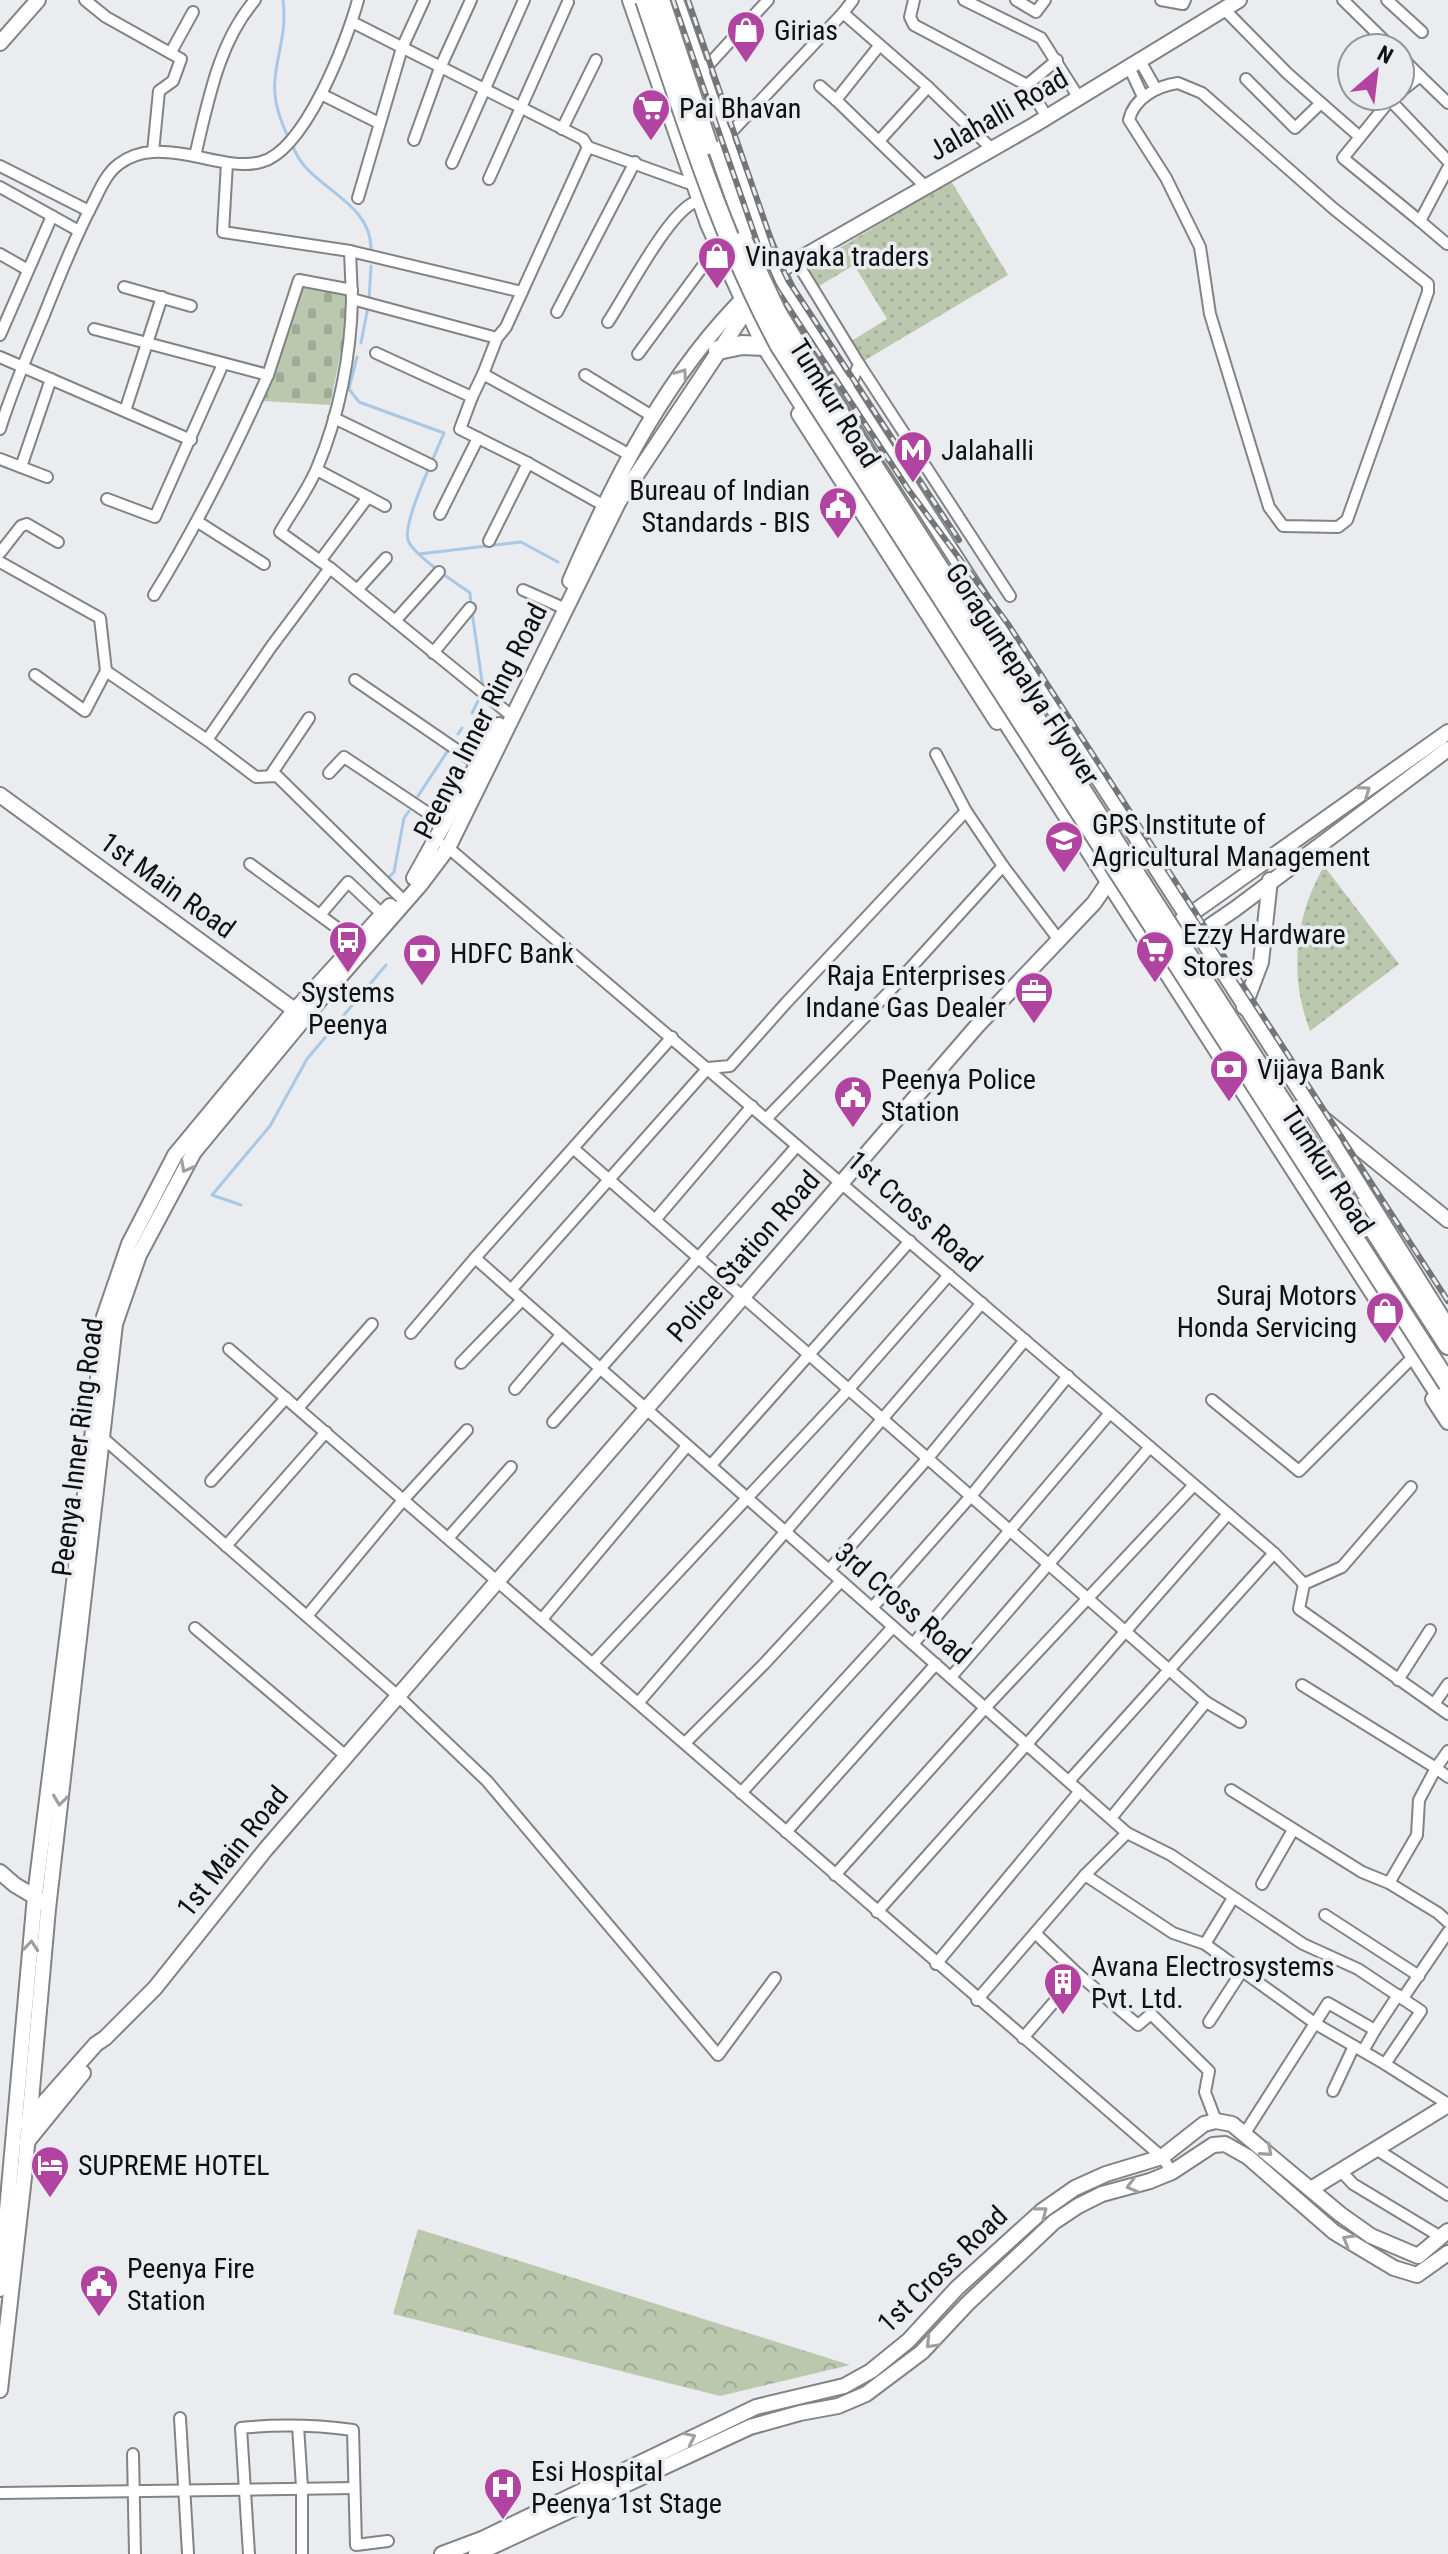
<svg xmlns="http://www.w3.org/2000/svg" width="1448" height="2554" font-family="'Roboto Condensed',sans-serif">
  <style>
    .grass { fill: url(#grass-dots) }
    .forest { fill: url(#forest-crowns) }
    .cemetery { fill: url(#cemetery-stones) }
    .lines { fill: none; stroke-linecap: round; stroke-linejoin: round }
    .stream { stroke: #a9c8e5; stroke-width: 3 }
    .street-casing { stroke: #818385; stroke-width: 14 }
    .secondary-casing { stroke: #818385; stroke-width: 18 }
    .highway-casing { stroke: #818385; stroke-width: 22 }
    .street { stroke: #fff; stroke-width: 10 }
    .secondary { stroke: #fff; stroke-width: 14 }
    .highway { stroke: #fff; stroke-width: 18 }
    .rail-casing { stroke: #747577; stroke-width: 6 }
    .rail { stroke: #eaecef; stroke-width: 3; stroke-dasharray: 9; stroke-linecap: butt }
    .highway-bridge-casing { stroke: #818385; stroke-width: 22; stroke-linecap: butt }
    .highway-bridge { stroke: #fff; stroke-width: 18 }
    .oneway { stroke: #9f9fa0 }
    .labels { text-anchor: middle; stroke-width: 7; stroke-linejoin: round; paint-order: stroke }
    .poi-label { font-size: 28px; fill: #0f1011; stroke: #eaecef; text-anchor: start }
    .street-label { font-size: 28px; fill: #0f1011; stroke: #eaecef }
  </style>
  <defs>
    <pattern id="grass-dots" width="8" height="8" patternUnits="userSpaceOnUse" patternTransform="scale(2)"><rect width="8" height="8" fill="#bcc8ae"/><path d="M2 2h.1M6 6h.1" fill="none" stroke="#a0ab95" stroke-width="1.8" stroke-linecap="round"/></pattern>
    <pattern id="forest-crowns" width="20" height="18" patternUnits="userSpaceOnUse" patternTransform="scale(2)"><rect width="20" height="18" fill="#bcc8ae"/><path d="M2 6a3 3 0 1 1 6 0M12 15a3 3 0 1 1 6 0" fill="none" stroke="#a0ab95"/></pattern>
    <pattern id="cemetery-stones" width="16" height="16" patternUnits="userSpaceOnUse" patternTransform="scale(2)"><rect width="16" height="16" fill="#bcc8ae"/><path d="M2 7V4a2 2 0 0 1 4 0v3zM10 15v-3a2 2 0 0 1 4 0v3z" fill="#a0ab95"/></pattern>
  </defs>
  <rect width="100%" height="100%" fill="#eaecef"/>
  <!-- grass -->
  <g class="grass">
    <path d="M951 181 1008 275 857 365 845 345 887 319 854 265 814 289 803 270Z"/>
    <path d="M1324 866 1399 964 1310 1031C1289 975 1294 918 1324 866Z"/>
  </g>
  <!-- forest -->
  <path class="forest" d="M418 2229 850 2365 720 2396 393 2314Z"/>
  <!-- cemetery -->
  <path class="cemetery" d="M301 275 354 288 330 405 263 401 273 375Z"/>
  <g class="lines">
    <!-- stream -->
    <g class="stream">
      <path d="M283 0C287 32 278 49 275 79 272 105 285 132 297 155 314 188 371 203 371 248"/>
      <path d="M369 300 371 266"/>
      <path d="M361 343 368 307"/>
      <path d="M357 357 349 389 359 402 444 433C436 453 402 523 408 540 413 555 455 582 470 593L471 605"/>
      <path d="M419 554 521 542 558 562"/>
      <path d="M472 612 483 688"/>
      <path d="M472 713 481 695"/>
      <path d="M458 734 462 728"/>
      <path d="M418 796 449 749"/>
      <path d="M389 877 394 872 404 818 409 811"/>
      <path d="M241 1205 212 1195 270 1126 307 1059 386 965"/>
    </g>
    <!-- street casing -->
    <g class="street-casing">
      <g id="street">
        <path d="M85 0 106 17 181 59 173 81 159 91 153 152"/>
        <path d="M914 0 910 17 914 25 1027 85 1047 117"/>
        <path d="M964 0 1041 38 1079 98"/>
        <path d="M1016 0 1036 12 1045 0"/>
        <path d="M1161 0 1183 4 1185 0"/>
        <path d="M1343 0 1392 48"/>
        <path d="M1387 0 1422 32"/>
        <path d="M1224 9 1287 73 1321 103 1295 128 1246 79"/>
        <path d="M843 13 853 0"/>
        <path d="M352 22 583 139 588 147 688 183"/>
        <path d="M879 46 836 100 926 187"/>
        <path d="M171 52 193 12"/>
        <path d="M1400 56 1420 76 1400 92"/>
        <path d="M1140 61 1156 89"/>
        <path d="M1129 67 1143 97"/>
        <path d="M702 72 768 0"/>
        <path d="M1420 76 1448 103"/>
        <path d="M1178 83 1202 93 1334 209 1428 284V292L1347 520 1338 527 1283 526 1269 507 1210 314 1200 247 1166 178 1129 120C1134 98 1157 86 1178 83Z"/>
        <path d="M1027 85 1057 60"/>
        <path d="M820 86 836 100"/>
        <path d="M321 94 379 123"/>
        <path d="M1321 103 1360 137"/>
        <path d="M562 129 596 60"/>
        <path d="M414 140 440 68 471 0"/>
        <path d="M879 141 928 87"/>
        <path d="M721 143 843 13 928 87 992 149"/>
        <path d="M588 147 506 327 497 338 483 374 630 455"/>
        <path d="M195 156C208 102 218 43 255 0"/>
        <path d="M1448 161 1390 100 1343 158 1420 221 1448 168"/>
        <path d="M227 163 223 232 350 251 522 292"/>
        <path d="M452 163 524 0"/>
        <path d="M0 166 89 211"/>
        <path d="M489 179 568 2"/>
        <path d="M0 187 79 231"/>
        <path d="M358 198 402 48 424 0"/>
        <path d="M1420 221 1447 244"/>
        <path d="M350 251 352 299 497 338"/>
        <path d="M0 254 28 270"/>
        <path d="M796 261 859 364 853 379 845 386"/>
        <path d="M124 287 191 306"/>
        <path d="M352 299C351 355 339 416 317 468 308 490 292 511 280 532L330 568 507 712"/>
        <path d="M557 312 635 162"/>
        <path d="M608 322C626 295 668 213 695 202"/>
        <path d="M94 329 268 375C234 451 198 524 154 595"/>
        <path d="M0 335 52 216"/>
        <path d="M376 353 472 397 460 429 528 463 603 505"/>
        <path d="M638 354 714 251"/>
        <path d="M0 357 191 440"/>
        <path d="M859 364 1010 596"/>
        <path d="M268 375 299 280 352 290"/>
        <path d="M585 375 652 416"/>
        <path d="M472 397 483 374"/>
        <path d="M125 411 162 297"/>
        <path d="M334 418 431 465"/>
        <path d="M0 429C12 390 28 353 44 315 58 280 72 244 90 209 98 194 105 174 119 164 140 148 164 151 189 155 211 159 238 168 261 162 305 151 347 41 358 0"/>
        <path d="M0 459 47 477"/>
        <path d="M21 467 51 379"/>
        <path d="M317 470 385 506"/>
        <path d="M107 499 155 517 223 364"/>
        <path d="M440 514 478 438"/>
        <path d="M198 522 264 564"/>
        <path d="M489 541 528 463"/>
        <path d="M0 553 21 526 27 524 58 542"/>
        <path d="M320 561 368 497"/>
        <path d="M0 562 100 618 106 671 85 711 35 675"/>
        <path d="M330 568 271 647 207 740 256 777 277 776 399 896"/>
        <path d="M357 590 386 558"/>
        <path d="M523 590 559 606"/>
        <path d="M395 621 439 572"/>
        <path d="M433 653 470 608"/>
        <path d="M106 671 207 740"/>
        <path d="M355 680 479 765"/>
        <path d="M936 754 966 811"/>
        <path d="M329 773 344 757 446 825"/>
        <path d="M270 776 309 718"/>
        <path d="M445 845 1274 1553 1304 1584"/>
        <path d="M250 864 355 941"/>
        <path d="M320 915 348 882 382 914"/>
        <path d="M767 1118 886 995 1003 866"/>
        <path d="M574 1149 1206 1702 1240 1722"/>
        <path d="M655 1220 752 1106"/>
        <path d="M475 1258 1127 1833 1171 1855 1303 1944 1358 1969 1421 2011 1385 2064 1448 2104"/>
        <path d="M511 1290 708 1068 730 1066 786 1003 966 811 1003 866 1059 940"/>
        <path d="M411 1333 475 1258 672 1037"/>
        <path d="M229 1349C541 1617 850 1889 1162 2157L1172 2172"/>
        <path d="M461 1363 522 1300"/>
        <path d="M515 1389 561 1335"/>
        <path d="M1212 1400 1299 1471 1409 1361"/>
        <path d="M298 1408 372 1324"/>
        <path d="M553 1422 797 1146"/>
        <path d="M103 1438 398 1696 487 1781 718 2055 775 1978"/>
        <path d="M711 1465 910 1241"/>
        <path d="M211 1481 286 1398"/>
        <path d="M1411 1487 1342 1567 1304 1584 1299 1609 1448 1714"/>
        <path d="M449 1537 511 1467"/>
        <path d="M226 1546 326 1432"/>
        <path d="M829 1570 928 1458 1025 1340"/>
        <path d="M872 1608 971 1496 1068 1376"/>
        <path d="M307 1616 404 1499 467 1430"/>
        <path d="M542 1619 687 1446"/>
        <path d="M195 1628 346 1756"/>
        <path d="M913 1644 1110 1413"/>
        <path d="M593 1663 848 1390 949 1275"/>
        <path d="M951 1677 1150 1447"/>
        <path d="M1398 1680 1430 1630"/>
        <path d="M1302 1685 1436 1768 1448 1751"/>
        <path d="M639 1702 982 1303"/>
        <path d="M1434 1704 1448 1684"/>
        <path d="M685 1743 764 1664 841 1581"/>
        <path d="M1069 1781 1274 1553"/>
        <path d="M1231 1790 1362 1872 1389 1883 1417 1835 1419 1800 1436 1768 1448 1777"/>
        <path d="M741 1793 893 1627"/>
        <path d="M1111 1818 1206 1702"/>
        <path d="M786 1832 936 1664"/>
        <path d="M835 1875 985 1708 1194 1485"/>
        <path d="M1085 1875 1173 1933 1205 1944 1316 2024 1385 2064"/>
        <path d="M1389 1883 1438 1913 1448 1922"/>
        <path d="M1262 1884 1293 1830"/>
        <path d="M877 1912 1027 1744 1228 1514"/>
        <path d="M1325 1915 1419 1976"/>
        <path d="M1035 1933 1078 1974"/>
        <path d="M1205 1944 1233 1898"/>
        <path d="M936 1964 1080 1791"/>
        <path d="M1403 1998 1448 1932"/>
        <path d="M977 2000 1085 1875 1127 1833"/>
        <path d="M1209 2022 1242 1971"/>
        <path d="M1375 2030 1398 1995"/>
        <path d="M1023 2038 1078 1974 1138 2025 1151 2014 1209 2071 1205 2092 1216 2121"/>
        <path d="M1333 2091 1354 2046"/>
        <path d="M1245 2133 1328 2003 1375 2030 1363 2051"/>
        <path d="M1376 2149 1448 2195"/>
        <path d="M1341 2171 1353 2184 1441 2237"/>
        <path d="M180 2418 188 2553"/>
        <path d="M298 2426 302 2487V2554"/>
        <path d="M133 2454 135 2554"/>
        <path d="M0 2493 354 2488"/>
        <path d="M249 2554 241 2428C279 2424 315 2425 353 2430L356 2545 388 2541"/>
      </g>
    </g>
    <!-- secondary casing -->
    <g class="secondary-casing">
      <g id="secondary">
        <path d="M676 0C715 109 750 222 805 324L1311 1108 1448 1327"/>
        <path d="M0 43 38 0"/>
        <path d="M782 269 1034 125 1239 0"/>
        <path d="M799 414 997 722"/>
        <path d="M570 581C615 477 668 372 750 292"/>
        <path d="M0 795 300 1014"/>
        <path d="M414 878 499 725"/>
        <path d="M1181 921 1448 732"/>
        <path d="M1191 939 1235 909 1448 749"/>
        <path d="M1244 1007 1261 962 1270 880"/>
        <path d="M1321 1117 1448 1220"/>
        <path d="M1433 1399 1448 1422"/>
        <path d="M0 1872 15 1885 42 1901"/>
        <path d="M26 2123 96 2044 105 2038 155 1988 266 1849 977 1026 1094 903 1109 881 1118 876"/>
        <path d="M26 2143 83 2073"/>
        <path d="M1311 2189 1448 2105"/>
        <path d="M0 2289 35 1896 93 1430 104 1317 129 1244 175 1155 295 1010 390 906"/>
        <path d="M0 2390 25 2168 48 1909 115 1324 139 1255 194 1152 323 996 420 885 448 848 619 501 747 309 782 269"/>
        <path d="M442 2554 482 2539 756 2407 844 2386 871 2371 908 2341 957 2288 1042 2211 1075 2188 1106 2174 1162 2157 1204 2124 1216 2121 1232 2124 1340 2214 1371 2236 1418 2256 1448 2231"/>
        <path d="M476 2554 750 2427 800 2413 838 2406 866 2394 922 2352 967 2304 1054 2222 1078 2206 1102 2194 1150 2181 1172 2172 1213 2145 1225 2144 1248 2157 1334 2232 1394 2268 1417 2275 1448 2253"/>
      </g>
    </g>
    <!-- highway casing -->
    <g class="highway-casing">
      <g id="highway">
        <path d="M632 0 710 224 766 346 1448 1407"/>
        <path d="M709 123 740 212 761 260"/>
        <path d="M718 350 742 345 766 346"/>
        <path d="M1360 1208 1448 1345"/>
      </g>
    </g>
    <!-- street -->
    <use href="#street" class="street"/>
    <!-- secondary -->
    <use href="#secondary" class="secondary"/>
    <!-- highway -->
    <use href="#highway" class="highway"/>
    <!-- rail casing -->
    <g class="rail-casing">
      <g id="rail">
        <path d="M673 0 764 262 775 287 908 489 1008 624 1448 1301"/>
        <path d="M688 0 777 257 788 280 959 540"/>
      </g>
    </g>
    <!-- rail -->
    <use href="#rail" class="rail"/>
    <!-- highway-bridge casing -->
    <g class="highway-bridge-casing">
      <g id="highway-bridge">
        <path d="M645 0C685 117 721 237 780 346L1448 1384"/>
        <path d="M660 0 708 145"/>
        <path d="M743 241 777 313 816 377 1363 1228"/>
      </g>
    </g>
    <!-- highway-bridge -->
    <use href="#highway-bridge" class="highway-bridge"/>
  </g>
  <!-- one-way arrows -->
  <defs><path id="oneway-chevron" d="M-2-3.5L2.5 0L-2 3.5" fill="none" stroke-width="1.6" stroke-linecap="round" stroke-linejoin="round" transform="scale(2)"/></defs>
  <g class="oneway">
    <use href="#oneway-chevron" transform="translate(682 374) rotate(-55)"/>
    <use href="#oneway-chevron" transform="translate(1365 791) rotate(-35)"/>
    <use href="#oneway-chevron" transform="translate(186 1167) rotate(118)"/>
    <use href="#oneway-chevron" transform="translate(60 1800) rotate(97)"/>
    <use href="#oneway-chevron" transform="translate(31 1946) rotate(-85)"/>
    <use href="#oneway-chevron" transform="translate(1267 2151) rotate(41)"/>
    <use href="#oneway-chevron" transform="translate(1132 2186) rotate(165)"/>
    <use href="#oneway-chevron" transform="translate(1042 2212) rotate(-38)"/>
    <use href="#oneway-chevron" transform="translate(1348 2240) rotate(-150)"/>
    <use href="#oneway-chevron" transform="translate(931 2343) rotate(134)"/>
    <use href="#oneway-chevron" transform="translate(690 2438) rotate(-26)"/>
  </g>
  <!-- icons -->
  <defs>
    <g id="shop-pin" transform="scale(2)"><path d="M0 17L-7.5 6A9.5 9.5 0 1 1 7.5 6Z" fill="#b143a1" stroke="#eaecef"/><path d="M-5-2.5h2.3a2.7 3.5 0 0 1 5.4 0H5L5.5 6h-11ZM-1.5-2.5h3a1.5 2.3 0 0 0-3 0Z" fill="#fff"/></g>
    <g id="supermarket-pin" transform="scale(2)"><path d="M0 17L-7.5 6A9.5 9.5 0 1 1 7.5 6Z" fill="#b143a1" stroke="#eaecef"/><path d="M-6-5.5h2.5l.6 2H6L4.5 2H-2.5L-4.4-4H-6ZM-1.5 3.2a1.3 1.3 0 1 0 .1 0ZM3 3.2a1.3 1.3 0 1 0 .1 0Z" fill="#fff"/></g>
    <g id="metro-pin" transform="scale(2)"><path d="M0 17L-7.5 6A9.5 9.5 0 1 1 7.5 6Z" fill="#b143a1" stroke="#eaecef"/><path d="M-5.5 5V-5H-3L0 0L3-5H5.5V5H3V-.5L0 4L-3-.5V5Z" fill="#fff"/></g>
    <g id="civic-pin" transform="scale(2)"><path d="M0 17L-7.5 6A9.5 9.5 0 1 1 7.5 6Z" fill="#b143a1" stroke="#eaecef"/><path d="M-.6-6.5H3V-4.5H.6V-3L4-1V1h2V6H-6V1h2V-1L-.6-3ZM-1.2 2.5V6h2.4V2.5Z" fill="#fff"/></g>
    <g id="university-pin" transform="scale(2)"><path d="M0 17L-7.5 6A9.5 9.5 0 1 1 7.5 6Z" fill="#b143a1" stroke="#eaecef"/><path d="M0-5L7-2L0 1L-7-2ZM-4 1L0 2.5L4 1V4Q0 6-4 4Z" fill="#fff"/></g>
    <g id="bus-pin" transform="scale(2)"><path d="M0 17L-7.5 6A9.5 9.5 0 1 1 7.5 6Z" fill="#b143a1" stroke="#eaecef"/><path d="M-5-6H5V4H4V6H2V4H-2V6H-4V4H-5ZM-3.5-4V0h7V-4ZM-3.5 1.2v1.5H-2V1.2ZM2 1.2v1.5H3.5V1.2Z" fill="#fff"/></g>
    <g id="bank-pin" transform="scale(2)"><path d="M0 17L-7.5 6A9.5 9.5 0 1 1 7.5 6Z" fill="#b143a1" stroke="#eaecef"/><path d="M-6-4H6V4H-6ZM0-2.3a2.3 2.3 0 1 0 0 4.6a2.3 2.3 0 1 0 0-4.6Z" fill="#fff"/></g>
    <g id="office-pin" transform="scale(2)"><path d="M0 17L-7.5 6A9.5 9.5 0 1 1 7.5 6Z" fill="#b143a1" stroke="#eaecef"/><path d="M-6-3h4V-5.5h4V-3h4V5H-6ZM-1-4.5V-3h2v-1.5ZM-6 0V1H6V0Z" fill="#fff"/></g>
    <g id="building-pin" transform="scale(2)"><path d="M0 17L-7.5 6A9.5 9.5 0 1 1 7.5 6Z" fill="#b143a1" stroke="#eaecef"/><path d="M-4-6H4V6H1V3H-1V6H-4ZM-2.5-4.3h1.7v1.8h-1.7ZM.8-4.3h1.7v1.8H.8ZM-2.5-1h1.7V.8h-1.7ZM.8-1h1.7V.8H.8Z" fill="#fff"/></g>
    <g id="hotel-pin" transform="scale(2)"><path d="M0 17L-7.5 6A9.5 9.5 0 1 1 7.5 6Z" fill="#b143a1" stroke="#eaecef"/><path d="M-6-4.5h1.5V1H6V5H4.5V3h-9V5H-6ZM-4 0a1.8 1.8 0 1 1 3.6 0ZM.5 0V-2.5h3Q6-2.5 6 0Z" fill="#fff"/></g>
    <g id="hospital-pin" transform="scale(2)"><path d="M0 17L-7.5 6A9.5 9.5 0 1 1 7.5 6Z" fill="#b143a1" stroke="#eaecef"/><path d="M-5-5h3v3.5h4V-5h3V5h-3V1.5h-4V5h-3Z" fill="#fff"/></g>
  </defs>
  <g fill-rule="evenodd">
    <use href="#shop-pin" x="746" y="30"/>
    <use href="#supermarket-pin" x="651" y="108"/>
    <use href="#shop-pin" x="717" y="256"/>
    <use href="#metro-pin" x="913" y="450"/>
    <use href="#civic-pin" x="838" y="506"/>
    <use href="#university-pin" x="1064" y="840"/>
    <use href="#bus-pin" x="348" y="940"/>
    <use href="#supermarket-pin" x="1155" y="950"/>
    <use href="#bank-pin" x="422" y="953"/>
    <use href="#office-pin" x="1034" y="991"/>
    <use href="#bank-pin" x="1229" y="1069"/>
    <use href="#civic-pin" x="853" y="1095"/>
    <use href="#shop-pin" x="1385" y="1311"/>
    <use href="#building-pin" x="1063" y="1982"/>
    <use href="#hotel-pin" x="50" y="2165"/>
    <use href="#civic-pin" x="99" y="2284"/>
    <use href="#hospital-pin" x="503" y="2487"/>
  </g>
  <g class="labels">
    <!-- poi labels -->
    <g class="poi-label">
      <text x="774" y="40">Girias</text>
      <text x="679" y="118">Pai Bhavan</text>
      <text x="745" y="266">Vinayaka traders</text>
      <text x="941" y="460">Jalahalli</text>
      <text x="810" y="500" text-anchor="end">Bureau of Indian<tspan x="810" dy="32">Standards - BIS</tspan></text>
      <text x="1092" y="834">GPS Institute of<tspan x="1092" dy="32">Agricultural Management</tspan></text>
      <text x="1183" y="944">Ezzy Hardware<tspan x="1183" dy="32">Stores</tspan></text>
      <text x="450" y="963">HDFC Bank</text>
      <text x="1006" y="985" text-anchor="end">Raja Enterprises<tspan x="1006" dy="32">Indane Gas Dealer</tspan></text>
      <text x="348" y="1002" text-anchor="middle">Systems<tspan x="348" dy="32">Peenya</tspan></text>
      <text x="1257" y="1079">Vijaya Bank</text>
      <text x="881" y="1089">Peenya Police<tspan x="881" dy="32">Station</tspan></text>
      <text x="1357" y="1305" text-anchor="end">Suraj Motors<tspan x="1357" dy="32">Honda Servicing</tspan></text>
      <text x="1091" y="1976">Avana Electrosystems<tspan x="1091" dy="32">Pvt. Ltd.</tspan></text>
      <text x="78" y="2175">SUPREME HOTEL</text>
      <text x="127" y="2278">Peenya Fire<tspan x="127" dy="32">Station</tspan></text>
      <text x="531" y="2481">Esi Hospital<tspan x="531" dy="32">Peenya 1st Stage</tspan></text>
    </g>
    <!-- street labels -->
    <g class="street-label">
      <text transform="translate(998 114) rotate(-30)" y="10">Jalahalli Road</text>
      <text transform="translate(835 403) rotate(58)" y="10">Tumkur Road</text>
      <text transform="translate(1023 674) rotate(57)" y="10">Goraguntepalya Flyover</text>
      <text transform="translate(480 721) rotate(-63)" y="10">Peenya Inner Ring Road</text>
      <text transform="translate(168 885) rotate(36)" y="10">1st Main Road</text>
      <text transform="translate(1328 1170) rotate(57)" y="10">Tumkur Road</text>
      <text transform="translate(915 1211) rotate(41)" y="10">1st Cross Road</text>
      <text transform="translate(743 1256) rotate(-49)" y="10">Police Station Road</text>
      <text transform="translate(77 1447) rotate(-83)" y="10">Peenya Inner Ring Road</text>
      <text transform="translate(903 1603) rotate(41)" y="10">3rd Cross Road</text>
      <text transform="translate(232 1851) rotate(-51)" y="10">1st Main Road</text>
      <text transform="translate(942 2269) rotate(-44)" y="10">1st Cross Road</text>
    </g>
  </g>
  <!-- north arrow -->
  <g transform="translate(1376 72) rotate(28)"><circle r="38" fill="#eaecef" stroke="#929496" stroke-width="2"/>
  <path d="M0-6L14 30L0 20L-14 30Z" fill="#b143a1"/>
  <text y="-12" font-size="22" font-weight="bold" text-anchor="middle" fill="#0f1011">N</text>
  </g>
</svg>
